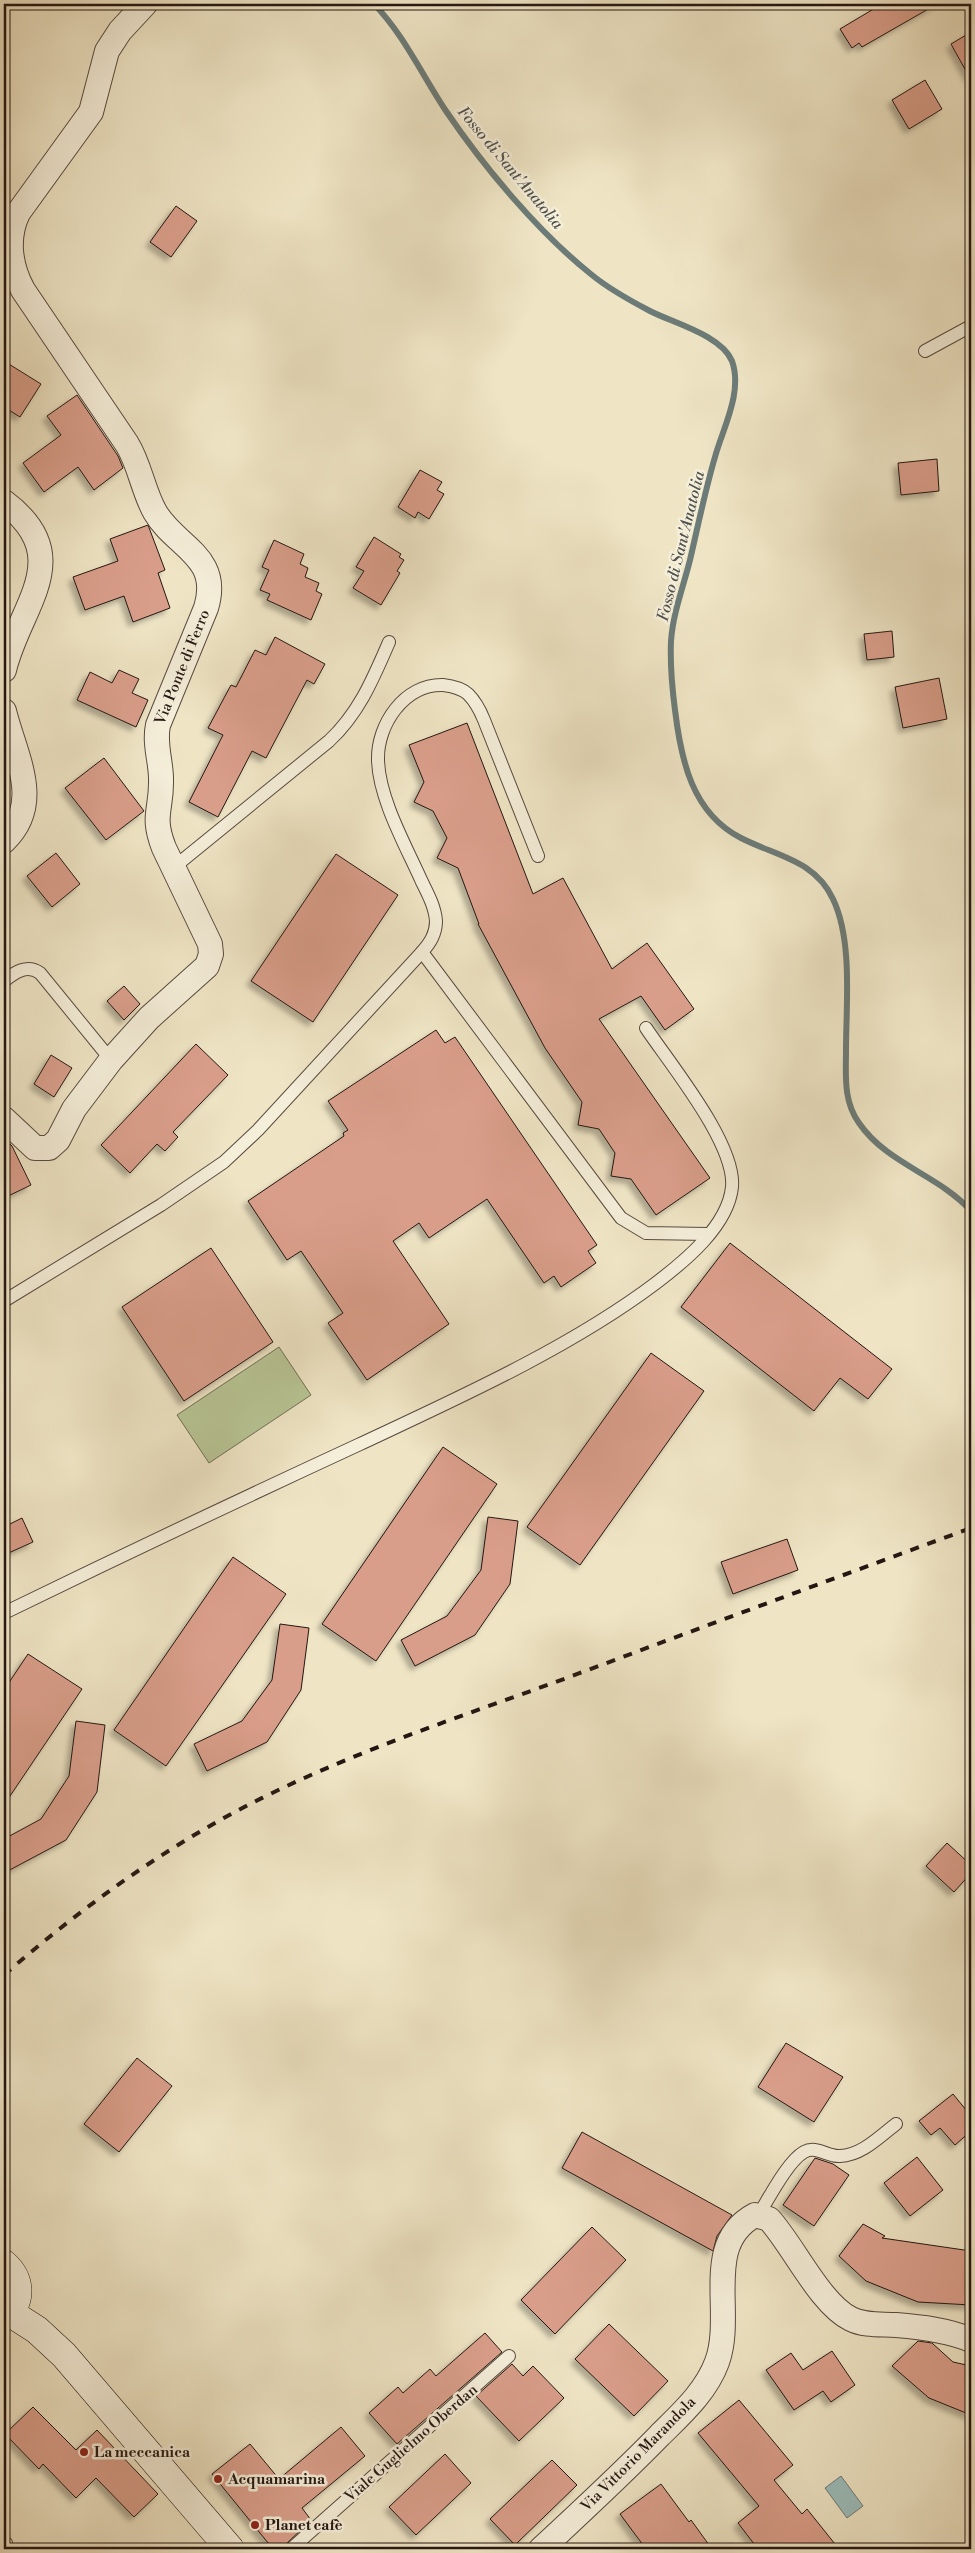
<svg xmlns="http://www.w3.org/2000/svg" width="975" height="2553" font-family="'Libre Bodoni',serif">
  <style>
    .green { fill: #b8c595; stroke: #6e6e54 }
    .water { fill: #9cbdbc; stroke: #6c7b78 }
    .lines { fill: none; stroke-linecap: round; stroke-linejoin: round }
    .stream { stroke: #6c7b78; stroke-width: 6 }
    .building { fill: #d99e8a; stroke: #241713; filter: url(#shadow) }
    .service-casing { stroke: #574a40; stroke-width: 14 }
    .minor-casing { stroke: #574a40; stroke-width: 26 }
    .secondary-casing { stroke: #241713; stroke-width: 29 }
    .service { stroke: #f5eed9; stroke-width: 12 }
    .minor { stroke: #f5eed9; stroke-width: 24 }
    .secondary { stroke: #f5eed9; stroke-width: 28 }
    .rail { stroke: #241713; stroke-width: 4; stroke-dasharray: 9 9; stroke-linecap: butt }
    .poi-dot { fill: #8f2418; stroke: #f5eed9; stroke-width: 2 }
    .labels { text-anchor: middle; stroke-width: 5; stroke-linejoin: round; paint-order: stroke }
    .street-label { font-size: 15px; fill: #241713; stroke: #f5eed9 }
    .poi-label { font-size: 15px; font-weight: bold; fill: #241713; stroke: #f5eed9; text-anchor: start }
    .water-label { font-size: 16px; font-style: italic; fill: #4e514e; stroke: #f5eed9 }
  </style>
  <defs>
    <filter id="shadow"><feDropShadow dx="-4.5" dy="4.5" stdDeviation="2.5" flood-color="#0004"/></filter>
  </defs>
  <rect width="100%" height="100%" fill="#efe5c5"/>
  <filter id="stains"><feTurbulence type="fractalNoise" baseFrequency=".004" numOctaves="4"/><feColorMatrix values="0 0 0 0 .2 0 0 0 0 .09 0 0 0 0 .02 0 0 0 .5 -.17"/></filter>
  <radialGradient id="worn" r=".72"><stop offset=".6" stop-color="#630" stop-opacity="0"/><stop offset="1" stop-color="#630" stop-opacity=".3"/></radialGradient>
  <!-- green -->
  <path class="green" d="M279 1347 311 1395 209 1463 177 1415Z"/>
  <!-- water -->
  <path class="water" d="M841 2476 863 2506 847 2518 825 2488Z"/>
  <g class="lines">
    <!-- stream -->
    <path class="stream" d="M374 4C404 35 422 75 446 111 484 167 538 232 592 275 609 289 629 300 650 311 673 323 721 335 732 361 743 392 723 428 715 457 705 491 698 526 690 560 683 588 673 613 671 641 670 664 672 687 675 710 681 760 692 813 741 838 776 856 815 860 833 899 853 941 846 1005 846 1050 846 1075 843 1101 859 1123 887 1164 939 1175 971 1211"/>
  </g>
  <!-- building -->
  <g class="building">
    <path d="M882 4H937L862 47 859 43 852 48 840 29Z"/>
    <path d="M971 32V80L951 44Z"/>
    <path d="M925 80 942 109 909 129 892 100Z"/>
    <path d="M176 206 197 221 171 257 150 242Z"/>
    <path d="M4 361 41 384 20 417 4 407Z"/>
    <path d="M77 395 118 456 123 468 94 490 78 467 44 492 23 463 61 435 47 416Z"/>
    <path d="M937 459 939 491 901 495 898 463Z"/>
    <path d="M420 470 442 482 437 490 444 494 429 519 418 512 415 518 398 507Z"/>
    <path d="M148 525 165 570 158 573 170 608 133 622 124 596 85 610 73 577 118 561 110 539Z"/>
    <path d="M374 537 401 554 399 557 404 560 397 571 400 573 381 605 353 588 364 571 356 567Z"/>
    <path d="M274 540 304 554 300 564 308 568 305 577 319 583 316 591 322 594 311 620 267 600 270 594 260 590 269 570 262 567Z"/>
    <path d="M892 631 894 657 867 660 864 634Z"/>
    <path d="M275 637 325 664 314 684 307 680 266 758 252 751 218 817 189 802 223 735 208 728 231 685 236 687 255 650 266 655Z"/>
    <path d="M119 670 139 679 132 693 148 700 136 727 77 700 90 672 112 683Z"/>
    <path d="M939 678 947 719 903 728 895 687Z"/>
    <path d="M467 723 533 894 563 878 612 969 647 943 694 1009 665 1030 641 996 599 1019 710 1178 656 1215 631 1179 611 1176 615 1153 599 1129 578 1125 582 1102 545 1048 478 924H479L458 868 437 858 447 838 433 811 414 802 424 782 409 745Z"/>
    <path d="M104 758 144 811 106 840 65 788Z"/>
    <path d="M56 853 80 884 52 907 27 876Z"/>
    <path d="M336 854 398 895 313 1022 251 981Z"/>
    <path d="M124 986 140 1004 124 1020 107 1001Z"/>
    <path d="M436 1030 445 1043 455 1037 597 1245 588 1251 596 1263 561 1287 554 1276 544 1283 487 1199 429 1238 419 1223 393 1241 449 1324 367 1380 328 1323 343 1313 301 1251 287 1260 248 1201 344 1136 343 1133 348 1130 328 1101Z"/>
    <path d="M196 1044 228 1075 173 1132 178 1137 165 1151 157 1144 130 1173 101 1145Z"/>
    <path d="M51 1055 72 1068 54 1097 34 1084Z"/>
    <path d="M4 1138 12 1146 31 1185 4 1198Z"/>
    <path d="M730 1243 892 1369 868 1399 840 1378 814 1411 681 1307Z"/>
    <path d="M211 1248 273 1342 184 1401 122 1307Z"/>
    <path d="M651 1353 704 1391 580 1565 527 1527Z"/>
    <path d="M443 1447 497 1484 376 1661 322 1624Z"/>
    <path d="M488 1517 518 1521 510 1584 475 1635 415 1666 401 1640 447 1616 481 1570Z"/>
    <path d="M22 1518 33 1542 4 1555V1527Z"/>
    <path d="M787 1539 798 1570 733 1594 721 1562Z"/>
    <path d="M233 1557 286 1594 166 1766 114 1730Z"/>
    <path d="M280 1624 309 1628 301 1690 267 1742 207 1771 194 1744 242 1721 272 1680Z"/>
    <path d="M28 1654 82 1689 4 1805V1690Z"/>
    <path d="M76 1721 105 1725 97 1792 66 1840 4 1873V1839L41 1819 69 1776Z"/>
    <path d="M947 1843 971 1865V1873L954 1892 926 1866Z"/>
    <path d="M786 2043 843 2077 814 2122 758 2087Z"/>
    <path d="M137 2058 172 2086 119 2152 84 2124Z"/>
    <path d="M953 2094 971 2116V2131L955 2145 940 2128 931 2135 919 2121Z"/>
    <path d="M582 2132 732 2215 717 2236 713 2251 562 2168Z"/>
    <path d="M917 2157 943 2190 910 2216 884 2183Z"/>
    <path d="M815 2158 833 2164 849 2175 814 2226 783 2205Z"/>
    <path d="M863 2224 885 2236 882 2238 971 2251V2305L918 2302 866 2281 839 2256Z"/>
    <path d="M592 2227 626 2260 555 2334 521 2300Z"/>
    <path d="M609 2324 668 2381 634 2416 575 2359Z"/>
    <path d="M485 2333 502 2352 397 2444 369 2413 398 2387 403 2393 430 2369 436 2376Z"/>
    <path d="M918 2341 932 2343 953 2362 971 2366V2415L929 2398 892 2366Z"/>
    <path d="M832 2351 855 2385 831 2402 823 2391 794 2410 766 2370 791 2353 803 2370Z"/>
    <path d="M512 2364 523 2376 533 2366 564 2398 519 2441 476 2396Z"/>
    <path d="M739 2400 793 2465 774 2480 802 2514 807 2509 839 2549H758L738 2523 759 2506 698 2433Z"/>
    <path d="M33 2407 76 2450 97 2430 158 2494 134 2517 96 2478 76 2498 43 2464 39 2469 5 2434Z"/>
    <path d="M341 2427 365 2456 302 2508 311 2520 281 2549H273L212 2474 250 2444 279 2479Z"/>
    <path d="M445 2454 471 2483 416 2535 389 2507Z"/>
    <path d="M552 2460 577 2485 515 2545 490 2519Z"/>
    <path d="M661 2484 689 2522 691 2520 712 2549H646L620 2514Z"/>
  </g>
  <g class="lines">
    <!-- service casing -->
    <g class="service-casing">
      <g id="service">
        <path d="M925 351 971 326"/>
        <path d="M538 856 484 720C480 710 475 701 468 694 461 688 452 686 443 685 404 684 377 725 378 760 379 799 406 846 422 882 428 894 435 907 436 921 436 934 430 943 422 952L621 1218 646 1233 708 1234"/>
        <path d="M173 868 329 741C359 713 373 679 389 642"/>
        <path d="M4 981C15 972 27 964 40 973L111 1060"/>
        <path d="M4 1301 161 1205 224 1162 258 1130 422 952"/>
        <path d="M4 1613C121 1556 239 1500 358 1445 456 1399 570 1348 656 1283 685 1261 728 1226 732 1187 736 1144 670 1064 646 1028"/>
        <path d="M759 2214C769 2198 788 2161 804 2152 817 2145 827 2157 840 2156 862 2155 879 2137 896 2124"/>
        <path d="M4 2542 6 2543"/>
        <path d="M291 2549 509 2356"/>
      </g>
    </g>
    <!-- minor casing -->
    <g class="minor-casing">
      <g id="minor">
        <path d="M4 502C78 557 19 606 4 670"/>
        <path d="M4 711C15 756 44 803 4 841"/>
        <path d="M4 1119 35 1148H49L58 1140 74 1109 111 1060 149 1018 207 966 211 954 210 944 164 848C151 815 162 810 161 779 161 761 154 744 158 725L206 608C222 556 175 547 155 512 143 491 140 465 127 444L23 290C10 266 6 238 18 213L91 112 107 51 120 31 145 4"/>
        <path d="M541 2549C581 2512 621 2475 659 2436 681 2414 706 2392 717 2362 735 2313 701 2244 755 2215L769 2219C793 2245 820 2304 851 2319 865 2326 881 2324 896 2325 921 2327 948 2330 971 2340"/>
      </g>
    </g>
    <!-- secondary casing -->
    <g class="secondary-casing">
      <g id="secondary">
        <path d="M4 2264C21 2279 23 2302 4 2316"/>
        <path d="M9 2312 37 2330 64 2355 230 2549"/>
      </g>
    </g>
    <!-- service -->
    <use href="#service" class="service"/>
    <!-- minor -->
    <use href="#minor" class="minor"/>
    <!-- secondary -->
    <use href="#secondary" class="secondary"/>
    <!-- rail -->
    <path class="rail" d="M4 1975C81 1908 165 1847 256 1801 357 1750 466 1715 572 1676 705 1626 838 1577 971 1528"/>
  </g>
  <!-- markers -->
  <g class="poi-dot">
    <circle cx="84" cy="2452" r="5"/>
    <circle cx="218" cy="2479" r="5"/>
    <circle cx="255" cy="2525" r="5"/>
  </g>
  <g class="labels">
    <!-- street labels -->
    <g class="street-label">
      <text transform="translate(182 667) rotate(-68)" y="5">Via Ponte di Ferro</text>
      <text transform="translate(411 2443) rotate(-41)" y="5">Viale Guglielmo Oberdan</text>
      <text transform="translate(638 2454) rotate(-45)" y="5">Via Vittorio Marandola</text>
    </g>
    <!-- poi labels -->
    <g class="poi-label">
      <text x="94" y="2457">La meccanica</text>
      <text x="228" y="2484">Acquamarina</text>
      <text x="265" y="2530">Planet cafè</text>
    </g>
    <!-- water labels -->
    <g class="water-label">
      <text transform="translate(511 167) rotate(50)" y="6">Fosso di Sant'Anatolia</text>
      <text transform="translate(680 546) rotate(-76)" y="6">Fosso di Sant'Anatolia</text>
    </g>
  </g>
  <!-- margin -->
  <rect width="975" height="2553" fill="none" stroke="#efe5c5" stroke-width="20"/>
  <rect x="5" y="5" width="965" height="2543" fill="none" stroke="#241713" stroke-width="2.5"/>
  <rect x="10" y="10" width="955" height="2533" fill="none" stroke="#241713"/>
  <rect width="100%" height="100%" filter="url(#stains)"/>
  <rect width="100%" height="100%" fill="url(#worn)"/>
</svg>
